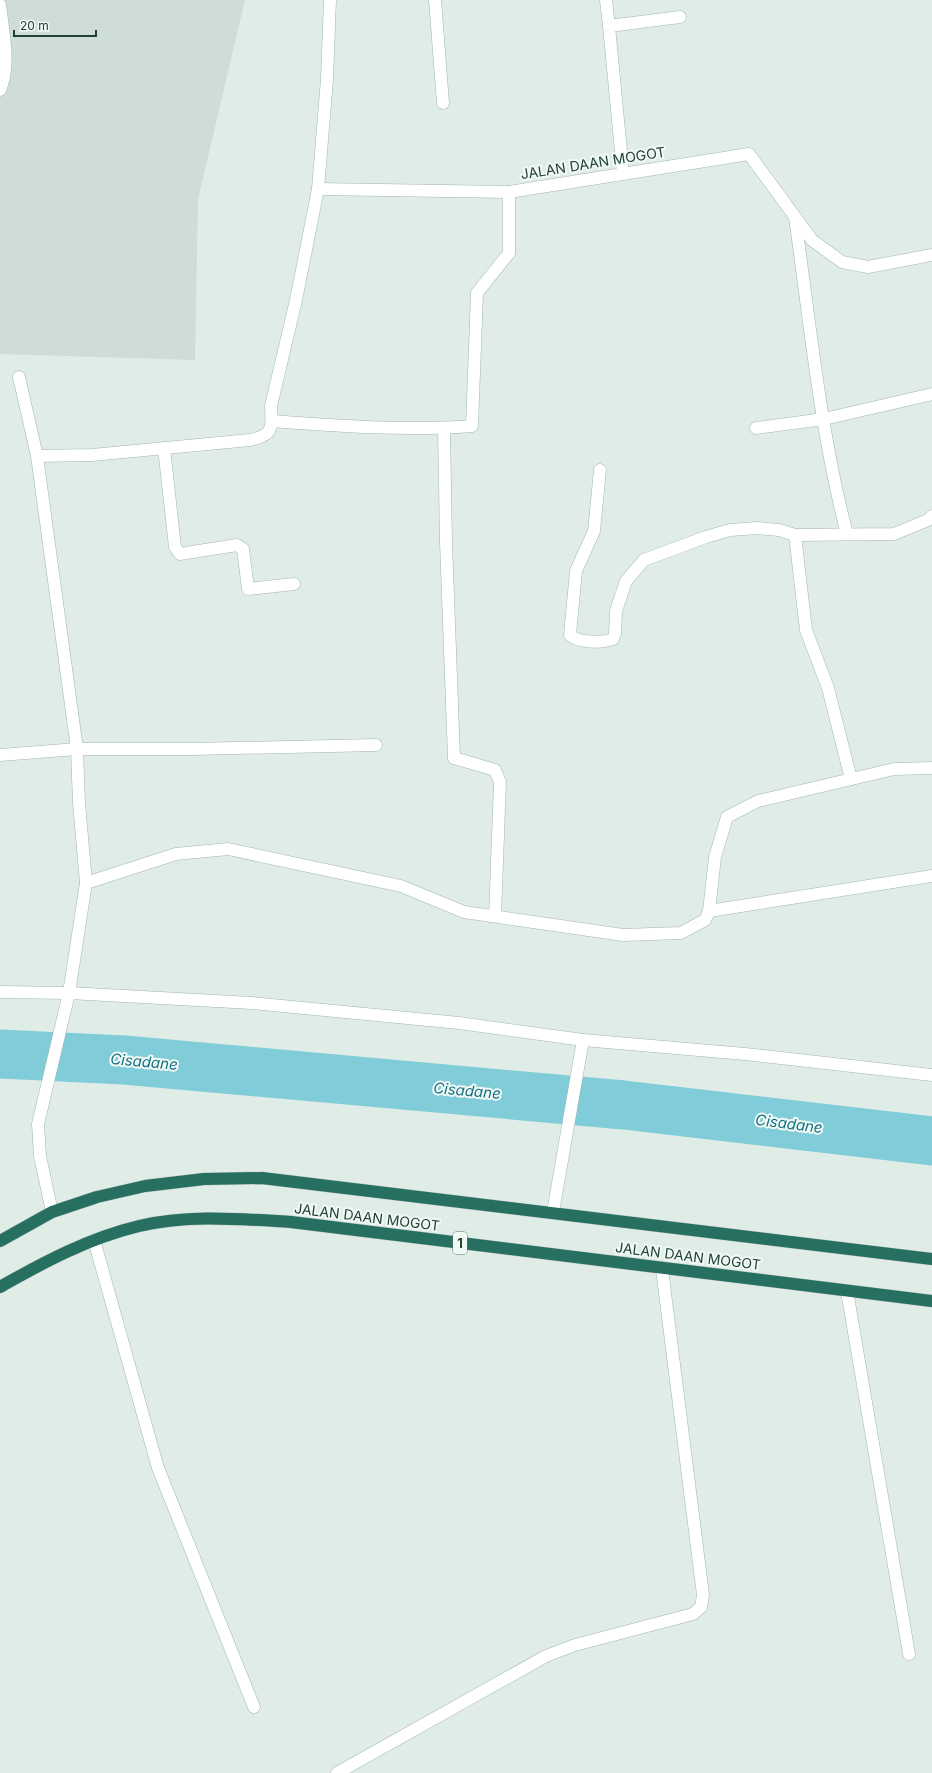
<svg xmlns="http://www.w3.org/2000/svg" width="932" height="1773" font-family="Inter,sans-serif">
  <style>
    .built { fill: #ceddd6 }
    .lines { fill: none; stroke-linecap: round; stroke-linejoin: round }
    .river { stroke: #81ccd9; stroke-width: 49 }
    .lane-casing { stroke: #a2b6ae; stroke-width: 13 }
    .street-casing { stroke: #a2b6ae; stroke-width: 13 }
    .highway-casing { stroke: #c0cac7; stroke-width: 13 }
    .lane { stroke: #fff; stroke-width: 12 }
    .street { stroke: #fff; stroke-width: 12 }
    .highway { stroke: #276f60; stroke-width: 12 }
    .labels { text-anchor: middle; stroke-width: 4; stroke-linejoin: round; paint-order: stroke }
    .shield { fill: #f1f9f5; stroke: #5e786f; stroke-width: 1 }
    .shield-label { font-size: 13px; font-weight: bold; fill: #1f4036 }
    .street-label { font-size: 14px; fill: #1f4036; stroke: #f1f9f5 }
    .water-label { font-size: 15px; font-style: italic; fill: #117083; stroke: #f1f9f5 }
  </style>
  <rect width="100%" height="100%" fill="#e0ede7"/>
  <!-- built -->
  <path class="built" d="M0 0H245L198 199 195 360 0 354Z"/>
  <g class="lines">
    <!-- river -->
    <path class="river" d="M0 1054 124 1060 624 1105 932 1141"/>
    <!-- lane casing -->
    <g class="lane-casing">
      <g id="lane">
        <path d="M0 5C3 32 11 65 0 90"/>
        <path d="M94 1240 158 1468 254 1707"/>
        <path d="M847 1291 909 1654"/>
        <path d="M337 1773 546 1656 575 1645 693 1614 701 1607 703 1595 662 1269"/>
      </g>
    </g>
    <!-- street casing -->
    <g class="street-casing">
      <g id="street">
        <path d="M435 0 443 103"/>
        <path d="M606 0 609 26"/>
        <path d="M623 173 609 26 680 17"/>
        <path d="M318 189 509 192 749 154 812 240 842 262 868 267 932 255"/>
        <path d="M795 218C810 323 820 431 847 534"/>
        <path d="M19 377 37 456 77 749 79 803 86 883 69 993 38 1124 40 1156 52 1212"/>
        <path d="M272 421C338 426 406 431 472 426L477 293 509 253V192"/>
        <path d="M444 428 446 542 454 758 495 770 500 782 495 916"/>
        <path d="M756 428 824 419 932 394"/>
        <path d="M164 448 175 547 180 554 237 545 243 549 248 589 294 584"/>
        <path d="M37 456 92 455 250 440C274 435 272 428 271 406L296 300 318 189 327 79 330 0"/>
        <path d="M600 470 594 531 576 571 570 635C578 643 603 643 613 639L615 634 616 611 626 581 644 560 706 537 730 530 757 528 779 530 795 535 894 534 928 520 932 516"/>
        <path d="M795 535 806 630 828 688 851 779"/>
        <path d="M0 755 77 749H192L376 745"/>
        <path d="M86 883 176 854 228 849 401 886 464 912 623 935 681 933 705 920 709 911 715 857 727 817 758 801 894 769 932 768"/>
        <path d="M709 911 932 876"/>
        <path d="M0 992 69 993 252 1003 459 1023 583 1040 745 1054 932 1075"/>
        <path d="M553 1212 583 1040"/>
      </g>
    </g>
    <!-- highway casing -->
    <g class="highway-casing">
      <g id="highway">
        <path d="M0 1241 52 1212 97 1197 145 1186 204 1179 262 1178 932 1259"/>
        <path d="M0 1287C44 1262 89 1238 139 1226 188 1214 241 1219 291 1222L932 1301"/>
      </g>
    </g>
    <!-- lane -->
    <use href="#lane" class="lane"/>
    <!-- street -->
    <use href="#street" class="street"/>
    <!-- highway -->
    <use href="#highway" class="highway"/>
  </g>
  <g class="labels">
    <!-- shield labels -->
    <rect class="shield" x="453" y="1232" width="14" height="22" rx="3"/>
    <g class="shield-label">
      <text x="460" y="1248">1</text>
    </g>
    <!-- street labels -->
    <g class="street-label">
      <text transform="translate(593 163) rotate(-9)" y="5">JALAN DAAN MOGOT</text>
      <text transform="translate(367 1217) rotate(7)" y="5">JALAN DAAN MOGOT</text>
      <text transform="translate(688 1256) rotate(7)" y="5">JALAN DAAN MOGOT</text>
    </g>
    <!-- water labels -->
    <g class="water-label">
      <text transform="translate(144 1062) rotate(5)" y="5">Cisadane</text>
      <text transform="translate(467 1091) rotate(5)" y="5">Cisadane</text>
      <text transform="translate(789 1124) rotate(7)" y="5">Cisadane</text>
    </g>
  </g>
  <!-- scale -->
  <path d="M14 30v6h82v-6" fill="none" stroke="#1f4036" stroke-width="2"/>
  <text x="20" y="30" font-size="12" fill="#1f4036" stroke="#f1f9f5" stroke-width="3" paint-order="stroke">20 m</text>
</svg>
